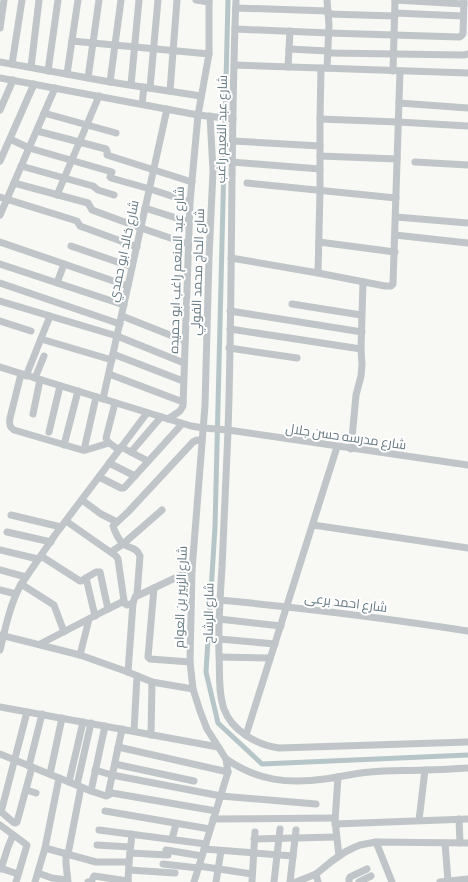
<svg xmlns="http://www.w3.org/2000/svg" width="468" height="882" font-family="'Source Sans 3',Cairo,sans-serif">
  <style>
    .lines { fill: none; stroke-linecap: round; stroke-linejoin: round }
    .canal { stroke: #b6c5c7; stroke-width: 5 }
    .minor { stroke: #bfc5c8; stroke-width: 7 }
    .labels { text-anchor: middle; stroke-width: 4; stroke-linejoin: round; paint-order: stroke }
    .street-label { font-size: 13px; fill: #647880; stroke: #fff }
  </style>
  <rect width="100%" height="100%" fill="#f8f8f5"/>
  <g class="lines">
    <!-- canal -->
    <path class="canal" d="M228 0 215 527 206 672 218 723 262 764 468 755"/>
    <!-- minor -->
    <g class="minor">
      <path d="M196 0 209 2"/>
      <path d="M236 0C230 144 233 288 228 431 226 477 224 523 222 568 220 597 218 626 219 655 220 672 218 692 224 709 232 731 257 745 279 748L468 742"/>
      <path d="M395 0 464 4"/>
      <path d="M236 8 328 11"/>
      <path d="M395 13 463 16"/>
      <path d="M328 14 395 16"/>
      <path d="M0 28 4 0"/>
      <path d="M235 29 329 33 459 37 461 36 463 34 464 0"/>
      <path d="M72 41 209 54"/>
      <path d="M289 49 328 51"/>
      <path d="M328 53 464 55 468 54"/>
      <path d="M0 62 110 82 201 96"/>
      <path d="M12 64 22 0"/>
      <path d="M234 65 468 73"/>
      <path d="M31 67 39 0"/>
      <path d="M288 67 290 31"/>
      <path d="M327 68 329 25 327 0"/>
      <path d="M48 71 58 0"/>
      <path d="M393 71 395 0"/>
      <path d="M67 74 78 0"/>
      <path d="M0 78 198 115 233 119"/>
      <path d="M88 78 99 0"/>
      <path d="M110 82 121 0"/>
      <path d="M131 85 139 0"/>
      <path d="M150 88 158 0"/>
      <path d="M170 91 177 0"/>
      <path d="M399 103 468 108"/>
      <path d="M142 104 144 87"/>
      <path d="M0 110 13 80"/>
      <path d="M44 113 116 133"/>
      <path d="M320 119 398 122 468 126"/>
      <path d="M37 131 106 149 107 151V155L110 156 192 182"/>
      <path d="M10 139 29 148 112 172 110 177 111 178 150 189 190 202"/>
      <path d="M233 141 320 146"/>
      <path d="M320 156 397 159"/>
      <path d="M0 161 34 84"/>
      <path d="M232 162 320 169"/>
      <path d="M415 162 468 165"/>
      <path d="M21 166 93 186 98 190 114 195"/>
      <path d="M14 183 88 203 92 210 141 228 188 244"/>
      <path d="M247 183 396 198"/>
      <path d="M57 195 99 96"/>
      <path d="M0 197 77 221 80 226 137 247"/>
      <path d="M145 208 189 222"/>
      <path d="M0 215 55 88"/>
      <path d="M396 217 468 223"/>
      <path d="M395 235 468 243"/>
      <path d="M0 242 128 286"/>
      <path d="M319 242 395 252"/>
      <path d="M71 246 132 267"/>
      <path d="M231 258 318 273 385 286H391L393 284 400 71"/>
      <path d="M0 264 124 305"/>
      <path d="M318 273 320 191V119L321 68"/>
      <path d="M0 283 120 324"/>
      <path d="M57 283 64 264"/>
      <path d="M0 301 117 336 184 363"/>
      <path d="M292 304 361 315"/>
      <path d="M230 311 362 332"/>
      <path d="M122 316 185 341"/>
      <path d="M0 321 31 331"/>
      <path d="M230 329 361 349"/>
      <path d="M41 339 112 360"/>
      <path d="M229 348 297 358"/>
      <path d="M113 354 183 381"/>
      <path d="M0 367 191 426 204 428 228 430 468 465"/>
      <path d="M21 374 10 418C9 423 9 427 14 430L82 450H86L109 443"/>
      <path d="M109 374 183 402"/>
      <path d="M26 376 50 316"/>
      <path d="M35 378 44 356"/>
      <path d="M103 399 167 109"/>
      <path d="M115 403 106 438 108 442 119 450"/>
      <path d="M33 414 40 380"/>
      <path d="M168 419 180 411 183 406 190 202 198 115 209 54V0"/>
      <path d="M49 432 60 386"/>
      <path d="M64 445 78 391"/>
      <path d="M121 447 148 461"/>
      <path d="M351 449 356 395 361 376 362 365 361 349 363 282"/>
      <path d="M84 450 96 397"/>
      <path d="M131 452 161 417"/>
      <path d="M109 463 135 476"/>
      <path d="M99 477 121 488H124L182 424"/>
      <path d="M82 500 101 514 117 522"/>
      <path d="M11 515 61 527"/>
      <path d="M66 521 116 556 118 559 124 601V603L127 605 133 603"/>
      <path d="M313 525 468 548"/>
      <path d="M7 532 51 542"/>
      <path d="M0 550 38 559"/>
      <path d="M111 552 123 544 162 510"/>
      <path d="M0 570 26 577"/>
      <path d="M86 578 95 616"/>
      <path d="M21 584 54 605 64 632"/>
      <path d="M154 588 148 657 150 659 190 662"/>
      <path d="M0 590 16 594"/>
      <path d="M137 595 140 556C136 546 128 549 122 543 119 540 114 530 113 526L129 511 193 442 197 440 202 441"/>
      <path d="M220 600C303 608 386 618 468 631"/>
      <path d="M108 609 124 601"/>
      <path d="M219 619 281 626"/>
      <path d="M0 635 80 655 128 672 152 682 193 689"/>
      <path d="M219 639 275 644"/>
      <path d="M40 644 108 609 100 572H96L81 581H80L41 556"/>
      <path d="M0 650C5 629 10 605 20 586L55 535 147 413"/>
      <path d="M80 655 89 619"/>
      <path d="M220 657 270 658"/>
      <path d="M128 672 133 603 135 597 192 570"/>
      <path d="M0 707 218 747"/>
      <path d="M134 731 137 676"/>
      <path d="M151 735 152 682"/>
      <path d="M246 735 337 447"/>
      <path d="M118 747 228 772"/>
      <path d="M0 754 91 791 106 796 112 793 216 811"/>
      <path d="M226 759C258 781 288 784 325 779 340 777 355 773 370 772 389 770 407 771 425 770 440 770 454 769 468 768"/>
      <path d="M115 764 194 781"/>
      <path d="M29 766 42 714"/>
      <path d="M95 770 112 775 221 796 316 804"/>
      <path d="M50 774 62 718"/>
      <path d="M338 777 335 821 339 856"/>
      <path d="M69 782 83 722"/>
      <path d="M77 785 91 723"/>
      <path d="M26 790 36 793"/>
      <path d="M91 791 105 726"/>
      <path d="M108 795 122 729"/>
      <path d="M0 811 13 822 15 823 17 822 32 767"/>
      <path d="M105 811 210 829"/>
      <path d="M1 812 27 712"/>
      <path d="M213 819 335 818"/>
      <path d="M459 819 460 843"/>
      <path d="M419 820 425 770"/>
      <path d="M335 824 468 819"/>
      <path d="M0 825 27 845 16 882"/>
      <path d="M99 830 206 844"/>
      <path d="M172 839 176 824"/>
      <path d="M254 839 336 837"/>
      <path d="M376 842 392 882"/>
      <path d="M445 843 448 881"/>
      <path d="M97 845 130 847"/>
      <path d="M45 848 96 862H129"/>
      <path d="M204 849 293 856"/>
      <path d="M166 850 202 856"/>
      <path d="M66 853V864L68 882"/>
      <path d="M130 853 168 855"/>
      <path d="M68 854 81 787"/>
      <path d="M163 864 198 868"/>
      <path d="M199 866 252 874"/>
      <path d="M0 868 18 874"/>
      <path d="M1 869 8 847 13 835"/>
      <path d="M129 870 175 873"/>
      <path d="M38 873 52 878 67 880"/>
      <path d="M316 874 318 882"/>
      <path d="M35 882 45 848 59 778"/>
      <path d="M88 882H91L94 876 128 881"/>
      <path d="M128 882 129 862 132 834"/>
      <path d="M194 882 228 772 226 759 207 729 200 711 193 689 190 662 192 570 205 405 209 257 213 171 210 116"/>
      <path d="M216 882 221 851"/>
      <path d="M252 882 255 832"/>
      <path d="M274 882 280 829"/>
      <path d="M290 882 296 830"/>
      <path d="M296 882 316 874 332 861 345 852 353 848 360 845 376 842 468 843"/>
      <path d="M349 882V879L350 877 367 869"/>
      <path d="M359 882 371 876"/>
      <path d="M440 882 468 879"/>
    </g>
  </g>
  <g class="labels">
    <!-- street labels -->
    <g class="street-label">
      <text transform="translate(221 129) rotate(-89)" y="5">شارع عبد النعيم راغب</text>
      <text transform="translate(123 251) rotate(-78)" y="5">شارع خالد ابو حمدي</text>
      <text transform="translate(176 270) rotate(-88)" y="5">شارع عبد المنعم راغب ابو حميده</text>
      <text transform="translate(197 272) rotate(-88)" y="5">شارع الحاج محمد الفولي</text>
      <text transform="translate(346 436) rotate(8)" y="5">شارع مدرسه حسن جلال</text>
      <text transform="translate(180 597) rotate(-88)" y="5">شارع الزبير بن العوام</text>
      <text transform="translate(346 602) rotate(7)" y="5">شارع احمد برعى</text>
      <text transform="translate(208 613) rotate(-89)" y="5">شارع الرشاح</text>
    </g>
  </g>
</svg>
